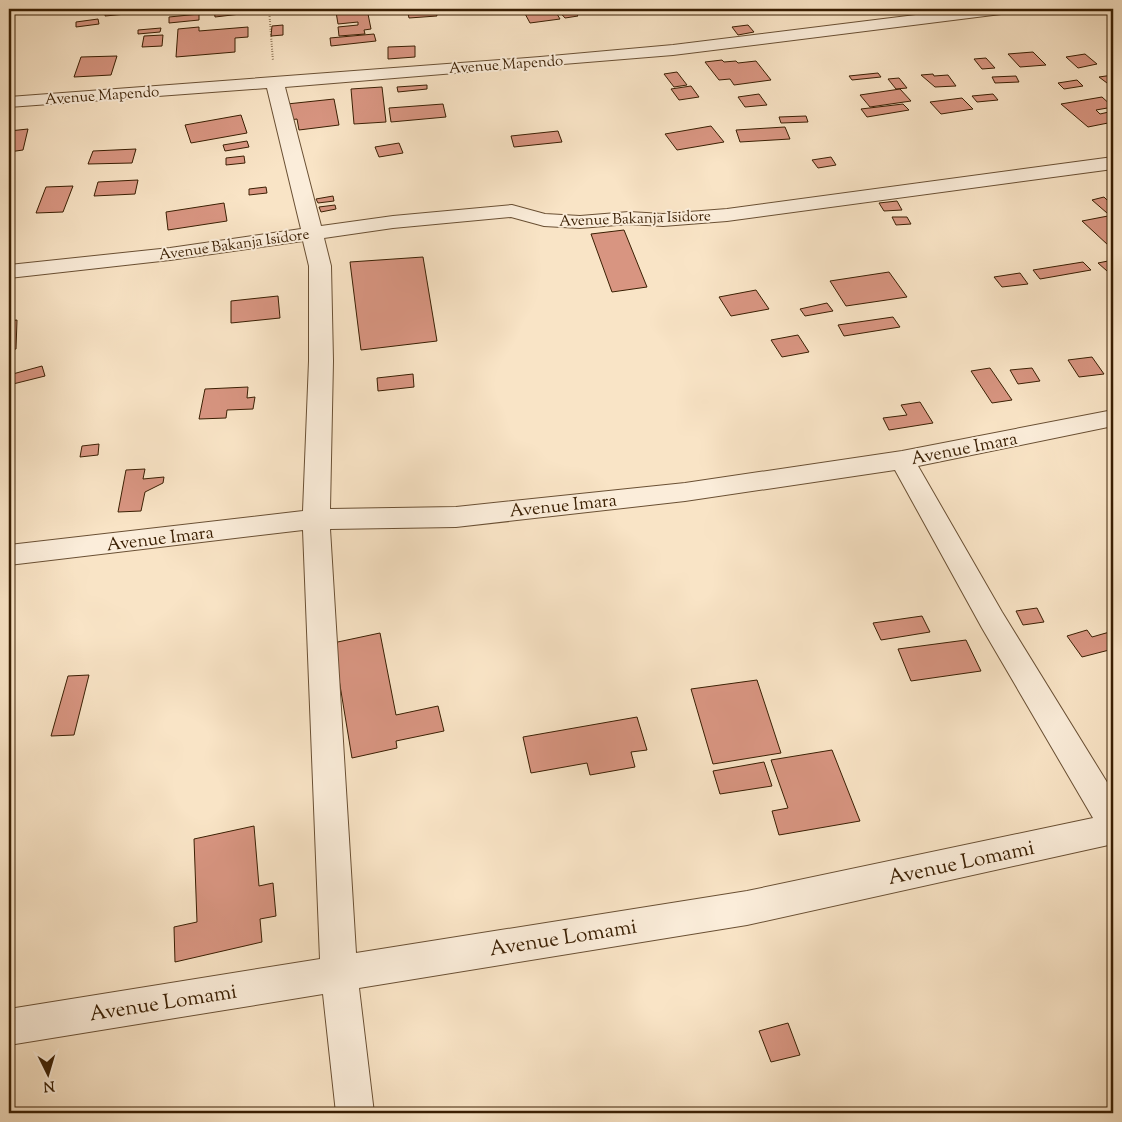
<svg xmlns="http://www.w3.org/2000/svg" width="1122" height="1122" font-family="'Sorts Mill Goudy',serif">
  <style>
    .building { fill: #d89581; stroke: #3a1f03 }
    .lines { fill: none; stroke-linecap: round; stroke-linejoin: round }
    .minor-casing { stroke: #6a5034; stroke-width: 2 }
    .path { stroke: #3a1f03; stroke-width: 2; stroke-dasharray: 0.5 2; stroke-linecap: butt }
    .minor { fill: #fbedda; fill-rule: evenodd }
    .labels { text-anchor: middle; stroke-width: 4; stroke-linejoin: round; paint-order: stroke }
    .far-street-label { font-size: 15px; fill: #3a1f03; stroke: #fbedda }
    .street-label { font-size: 18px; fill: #3a1f03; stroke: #fbedda }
    .near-street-label { font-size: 21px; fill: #3a1f03; stroke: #fbedda }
  </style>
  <rect width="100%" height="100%" fill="#f9e4c6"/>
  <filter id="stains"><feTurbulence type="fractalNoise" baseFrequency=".004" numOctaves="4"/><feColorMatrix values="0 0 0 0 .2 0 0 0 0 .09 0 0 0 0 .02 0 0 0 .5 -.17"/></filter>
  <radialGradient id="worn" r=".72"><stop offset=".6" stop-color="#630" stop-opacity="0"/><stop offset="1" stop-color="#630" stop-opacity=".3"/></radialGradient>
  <!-- building -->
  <g class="building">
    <path d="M106 9H158V11L105 16Z"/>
    <path d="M214 9H248L249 13 215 17Z"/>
    <path d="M367 9 371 29 364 30 365 34 339 36 338 27 358 25V22L338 24 336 12Z"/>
    <path d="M407 9H435L437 16 409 18Z"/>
    <path d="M465 9H501V10L466 13Z"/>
    <path d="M534 9H554L560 19 530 23 523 10Z"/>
    <path d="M557 9H572L578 16 565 18Z"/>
    <path d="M199 14V20L169 23V17Z"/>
    <path d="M98 19 99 24 76 27V22Z"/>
    <path d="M283 25V35L271 36 272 26Z"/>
    <path d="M748 25 754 32 738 35 732 27Z"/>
    <path d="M199 27V31L248 27V37L235 38V52L176 57 178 29Z"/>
    <path d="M161 28 160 32 138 34V30Z"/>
    <path d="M374 34 376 41 331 46 330 38Z"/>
    <path d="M163 35 162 46 142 47 144 36Z"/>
    <path d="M415 46V57L388 59V47Z"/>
    <path d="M1033 52 1046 65 1020 67 1008 54Z"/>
    <path d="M1085 54 1097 64 1078 68 1066 57Z"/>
    <path d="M117 56 111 75 74 77 81 57Z"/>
    <path d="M986 58 995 68 982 69 974 59Z"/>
    <path d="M722 60 724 62 736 61 738 63 756 61 771 80 734 85 730 79 719 80 705 62Z"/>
    <path d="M677 72 687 85 674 87 664 74Z"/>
    <path d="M878 73 881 77 852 80 849 76Z"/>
    <path d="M933 74 934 76 948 75 956 86 935 87 921 75Z"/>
    <path d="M1113 75V82L1107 83 1099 77Z"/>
    <path d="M1016 76 1019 82 995 83 992 77Z"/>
    <path d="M899 78 907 88 896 89 888 79Z"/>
    <path d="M1077 80 1083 86 1064 89 1058 83Z"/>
    <path d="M427 85V89L398 92 397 87Z"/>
    <path d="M691 86 699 97 679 100 671 89Z"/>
    <path d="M382 87 386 122 354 124 351 89Z"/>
    <path d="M900 89 911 101 870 107 860 95Z"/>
    <path d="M759 94 767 105 745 107 738 97Z"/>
    <path d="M993 94 998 100 977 102 972 96Z"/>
    <path d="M1102 97 1113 107 1096 110 1100 114 1113 111V122L1088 127 1061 104Z"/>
    <path d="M962 98 973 109 941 114 930 102Z"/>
    <path d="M334 99 339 125 299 130 297 119 290 120 287 104Z"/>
    <path d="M443 104 446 117 391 122 389 108Z"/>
    <path d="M903 104 909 110 867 117 861 109Z"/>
    <path d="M241 115 247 133 191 143 185 125Z"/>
    <path d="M806 116 808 122 781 123 779 117Z"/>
    <path d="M711 126 724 142 677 150 665 134Z"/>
    <path d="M785 127 790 139 740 142 736 130Z"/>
    <path d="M28 129 23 150 9 152V131Z"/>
    <path d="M558 131 562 142 514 147 511 136Z"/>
    <path d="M247 141 249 147 225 151 223 145Z"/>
    <path d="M399 143 403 153 379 157 375 147Z"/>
    <path d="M136 149 132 163 88 164 93 151Z"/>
    <path d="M244 156 245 163 226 165V158Z"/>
    <path d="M831 157 836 165 818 168 812 160Z"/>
    <path d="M138 180 135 194 94 196 98 182Z"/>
    <path d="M73 186 63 212 36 213 46 187Z"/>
    <path d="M266 187 267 193 249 195V189Z"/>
    <path d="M333 196 334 201 318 203 316 199Z"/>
    <path d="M1104 197 1113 206V212L1107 213 1092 200Z"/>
    <path d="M897 201 902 210 884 211 879 203Z"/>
    <path d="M224 203 227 221 168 230 166 212Z"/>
    <path d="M335 205 336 209 321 212 319 207Z"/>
    <path d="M1113 215V243L1108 245 1082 221Z"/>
    <path d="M892 217H907L911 224 896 225Z"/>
    <path d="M624 230 647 287 612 292 591 234Z"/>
    <path d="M423 257 437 341 361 350 350 262Z"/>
    <path d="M1113 260V270L1107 271 1098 263Z"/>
    <path d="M1083 262 1091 270 1040 279 1033 270Z"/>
    <path d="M889 272 907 297 846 306 830 281Z"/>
    <path d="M1020 273 1028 284 1002 287 994 277Z"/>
    <path d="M756 290 769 309 731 316 719 297Z"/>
    <path d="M278 296 280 318 231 323V301Z"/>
    <path d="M827 303 833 311 805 316 800 309Z"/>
    <path d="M893 317 900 327 844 336 838 325Z"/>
    <path d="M17 320 16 349 9 350V321Z"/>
    <path d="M798 335 809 352 782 357 771 340Z"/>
    <path d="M1092 357 1104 374 1079 377 1068 360Z"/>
    <path d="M42 366 45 376 9 385V375Z"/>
    <path d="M990 368 1012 400 992 403 971 371Z"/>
    <path d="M1032 368 1040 381 1018 384 1010 370Z"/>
    <path d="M413 374 414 387 378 391 377 378Z"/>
    <path d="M248 387 247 398 255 397 253 409 227 410 226 418 199 419 205 389Z"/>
    <path d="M920 402 933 423 889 430 883 418 907 415 901 405Z"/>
    <path d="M99 444 98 455 80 457 82 446Z"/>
    <path d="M145 469 143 479 164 477 163 483 145 492 141 511 118 512 126 470Z"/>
    <path d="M1037 608 1044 622 1023 625 1016 611Z"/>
    <path d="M922 616 930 632 881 640 873 623Z"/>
    <path d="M1087 630 1092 637 1113 631V649L1082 657 1067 636Z"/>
    <path d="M380 633 396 715 438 706 444 731 396 741 397 748 352 758 333 643Z"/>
    <path d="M966 640 981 671 911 681 898 649Z"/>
    <path d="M89 675 74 735 51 736 68 676Z"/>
    <path d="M757 680 781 753 713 764 691 689Z"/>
    <path d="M637 717 647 750 631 752 635 767 590 775 587 763 531 773 523 737Z"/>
    <path d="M832 750 860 821 779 835 772 811 788 808 771 760Z"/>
    <path d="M764 762 772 786 720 794 713 771Z"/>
    <path d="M254 826 259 886 273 883 276 916 260 919 262 942 175 962 174 927 197 922 194 839Z"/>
    <path d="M788 1023 800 1055 771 1062 759 1031Z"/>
  </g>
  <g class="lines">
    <!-- minor casing -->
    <g class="minor-casing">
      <path id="minor" d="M964 9H1009L1007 12 1001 14 673 55 285 87 321 226 393 216 512 205 545 214 580 216 629 212 663 214 727 209 1113 157V169L727 221 663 226 629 224 580 228 544 226 511 217 393 228 324 238 331 266 333 361 330 509 456 507 685 483 902 451 1113 410V426L918 466 1002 612 1113 792V844L747 925 359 988 374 1113H336L323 994 9 1045V1009L320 959 303 530 9 565V545L303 511 309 361V266L303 241 170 260 9 278V265L170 248 301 229 267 88 9 107V97L540 57 673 45ZM895 470 982 628 1093 818 747 891 356 953 330 529 456 527 685 501Z"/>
    </g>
    <!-- path -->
    <path class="path" d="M269 9 273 61"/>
    <!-- minor -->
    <use href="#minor" class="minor"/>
  </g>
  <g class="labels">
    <!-- far-street labels -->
    <g class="far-street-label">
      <text transform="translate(506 64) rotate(-4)" y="5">Avenue Mapendo</text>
      <text transform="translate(102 95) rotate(-4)" y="5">Avenue Mapendo</text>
      <text transform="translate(635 218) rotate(-2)" y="5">Avenue Bakanja Isidore</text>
      <text transform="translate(234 244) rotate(-8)" y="5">Avenue Bakanja Isidore</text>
    </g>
    <!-- street labels -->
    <g class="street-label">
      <text transform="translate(964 448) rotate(-11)" y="6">Avenue Imara</text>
      <text transform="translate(563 505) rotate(-6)" y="6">Avenue Imara</text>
      <text transform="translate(160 538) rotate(-7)" y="6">Avenue Imara</text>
    </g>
    <!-- near-street labels -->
    <g class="near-street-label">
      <text transform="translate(961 862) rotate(-12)" y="7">Avenue Lomami</text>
      <text transform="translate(563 937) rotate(-9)" y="7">Avenue Lomami</text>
      <text transform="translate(163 1002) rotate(-9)" y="7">Avenue Lomami</text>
    </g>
  </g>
  <!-- margin -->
  <rect width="1122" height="1122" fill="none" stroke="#f9e4c6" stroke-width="30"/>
  <rect x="10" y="10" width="1102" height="1102" fill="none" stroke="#3a1f03" stroke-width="2.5"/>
  <rect x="15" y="15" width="1092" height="1092" fill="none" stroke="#3a1f03"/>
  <!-- north arrow -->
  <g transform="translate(48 1074) rotate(175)" stroke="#fbedda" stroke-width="4" paint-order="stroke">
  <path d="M0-4L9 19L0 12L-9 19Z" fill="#3a1f03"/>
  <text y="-8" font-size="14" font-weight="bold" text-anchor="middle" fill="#3a1f03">N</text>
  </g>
  <rect width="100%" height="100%" filter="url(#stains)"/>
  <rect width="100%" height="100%" fill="url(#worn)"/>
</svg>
